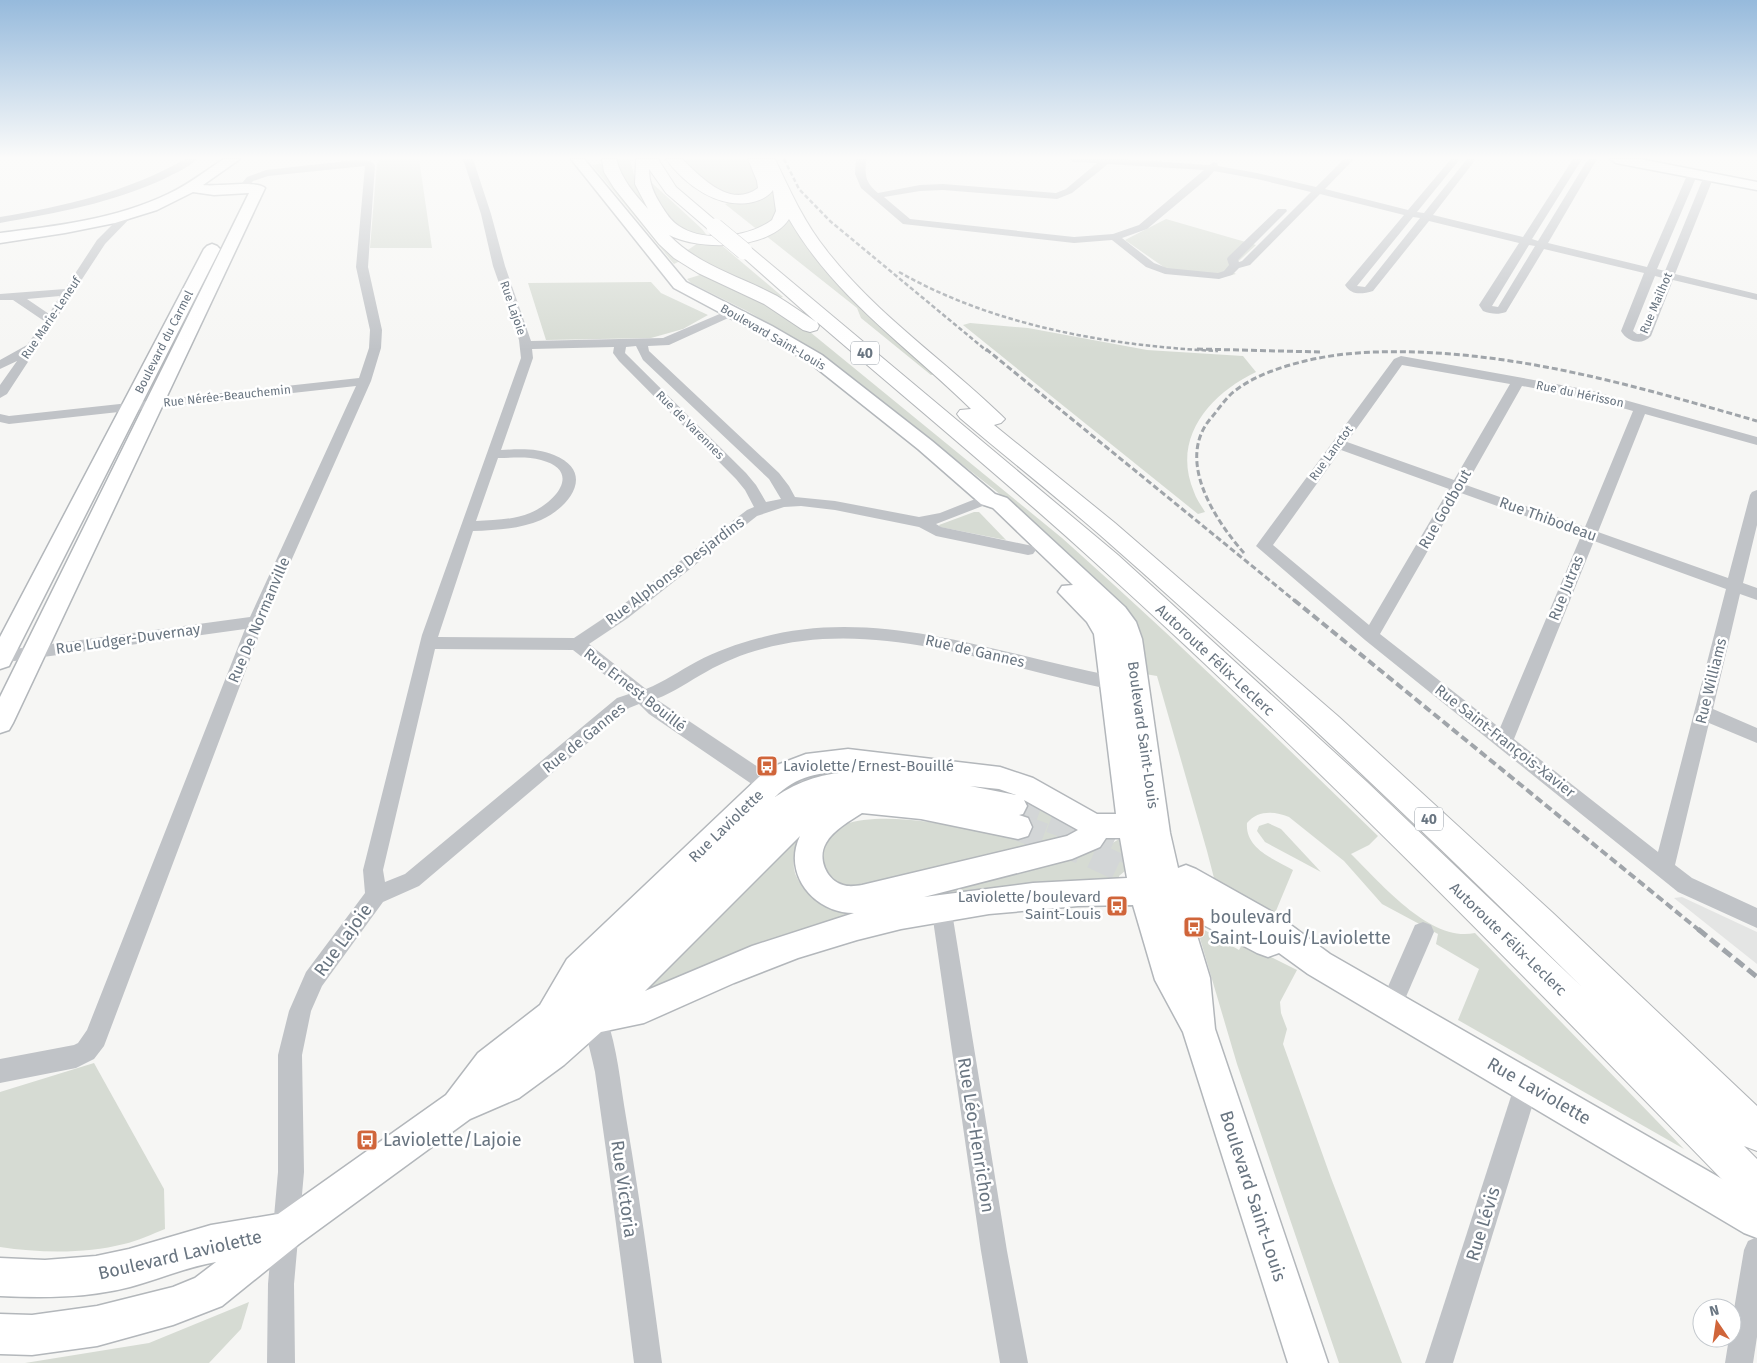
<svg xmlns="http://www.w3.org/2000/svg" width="1757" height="1363" font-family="'Fira Sans',sans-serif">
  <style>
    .built { fill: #e4e5e4 }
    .green { fill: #d6dbd3 }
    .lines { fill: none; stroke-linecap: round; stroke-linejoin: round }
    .secondary-tunnel { stroke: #d3d6d7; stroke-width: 27; stroke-dasharray: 27 13; stroke-linecap: butt }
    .secondary-casing { stroke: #b3b7bb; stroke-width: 3 }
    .highway-casing { stroke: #b3b6b9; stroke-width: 2 }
    .street { fill: #c0c3c7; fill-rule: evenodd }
    .secondary { fill: #fff; fill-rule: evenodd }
    .highway { fill: #fff; fill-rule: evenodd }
    .rail-far3 { stroke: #a0a5aa; stroke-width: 2.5; stroke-dasharray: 4.5 2.5; stroke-linecap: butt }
    .rail-far2 { stroke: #a0a5aa; stroke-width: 3; stroke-dasharray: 6 3; stroke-linecap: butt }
    .rail-far1 { stroke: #a0a5aa; stroke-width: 4; stroke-dasharray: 8 4; stroke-linecap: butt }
    .rail { stroke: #a0a5aa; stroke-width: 5; stroke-dasharray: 11 5; stroke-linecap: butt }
    .highway-bridge-casing { stroke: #b3b6b9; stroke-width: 18; stroke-linecap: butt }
    .highway-bridge { stroke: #fff; stroke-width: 17 }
    .labels { text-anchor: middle; stroke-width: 5; stroke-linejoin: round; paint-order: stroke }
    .far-street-label { font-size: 12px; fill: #697581; stroke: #fff }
    .shield { fill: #fff; stroke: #969ea7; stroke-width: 1 }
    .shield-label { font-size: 14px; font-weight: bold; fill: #697581 }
    .street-label { font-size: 15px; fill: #697581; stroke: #fff }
    .poi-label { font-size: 15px; fill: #697581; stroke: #fff; text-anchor: start }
    .near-poi-label { font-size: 18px; fill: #697581; stroke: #fff; text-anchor: start }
    .near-street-label { font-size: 18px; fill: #697581; stroke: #fff }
  </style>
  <rect width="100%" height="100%" fill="#f6f6f4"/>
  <!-- built -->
  <path class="built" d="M1682 897 1757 932V964L1674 898Z"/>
  <!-- green -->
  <g class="green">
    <path d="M381 159H419L432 248H370L377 163Z"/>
    <path d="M614 159H630L636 183 655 217 628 190Z"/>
    <path d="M681 159H750L762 185 751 196 723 195Z"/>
    <path d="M604 163 680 261 674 264 592 165Z"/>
    <path d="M652 183 702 229 709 238 680 231 661 208 649 184Z"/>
    <path d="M773 187 777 194 776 220 759 231 725 204Z"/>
    <path d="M789 218 938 373 931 375 861 318 857 308 765 235 779 228Z"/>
    <path d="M1166 219 1256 245 1229 270 1236 274 1227 276 1168 270 1125 240Z"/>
    <path d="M698 243H719L783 297 777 299 685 252Z"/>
    <path d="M703 274 750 293 799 323 1062 538C1170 634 1274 735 1378 836L1369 845 1351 854C1380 882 1430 943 1475 933L1684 1149 1458 1020 1479 969 1436 944 1438 934 1382 904 1344 861 1289 817C1274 811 1258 810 1247 823 1245 849 1274 859 1293 870L1273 918 1213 881 1214 878 1207 851 1157 676 1145 674 1025 516 996 491 821 354 749 312 691 283 687 279Z"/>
    <path d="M651 282 661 293 708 315 683 329 651 338 546 340 528 283Z"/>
    <path d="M970 323 1028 328 1147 350 1243 356 1256 372C1210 394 1171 438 1194 492 1196 499 1201 505 1205 512L1198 514 963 325Z"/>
    <path d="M974 512H979L1006 540 940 527 939 525Z"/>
    <path d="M1019 798 1066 825 1071 832 1070 836 852 890 823 875C822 867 818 853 821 845 840 794 984 831 1021 841L1013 806Z"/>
    <path d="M1268 823 1281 829 1321 872 1265 842 1257 831 1259 826Z"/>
    <path d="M800 832 804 834C793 848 787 876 806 887 824 897 846 903 866 910L645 994 640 989Z"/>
    <path d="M1119 839 1125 871 1119 876V879C1047 881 977 887 906 901L1072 858 1108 846Z"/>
    <path d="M1196 925 1239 950 1243 943 1297 970 1280 1002 1281 1013 1287 1029 1283 1044 1331 1178 1402 1363H1339L1237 1064Z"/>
    <path d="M94 1063 164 1189 165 1229C152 1234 138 1241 124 1244 85 1254 40 1253 0 1247V1092Z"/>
    <path d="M249 1302 241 1329 209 1363H25L149 1343Z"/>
  </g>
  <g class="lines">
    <!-- secondary-tunnel -->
    <g class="secondary-tunnel">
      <path d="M1013 806 1092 834 1152 861"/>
      <path d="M1018 827 1093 855 1157 885"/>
    </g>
    <!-- secondary casing -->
    <g class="secondary-casing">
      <g id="secondary">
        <path d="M224 159H240L203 185C216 187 258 180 265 188L13 723 9 730 0 733V697L249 193 214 195 193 192 157 210 115 223 65 233 0 243V233C57 226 116 219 168 194 188 185 205 171 224 159Z"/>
        <path d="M571 159H584L686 282 772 326 822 355 932 441 995 494 1007 498 1125 607 1136 622 1142 639 1170 833 1178 868 1186 865 1196 869 1276 914 1330 954 1757 1199V1238L1744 1233 1308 974 1279 953 1268 957 1257 953 1192 919 1210 978 1215 1029 1328 1363H1288L1183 1032 1155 980 1133 905 1078 906 989 914 901 929 857 940 798 958 734 983 644 1023 601 1032 564 1065 519 1098 470 1119 299 1244 222 1306 173 1325 97 1346 32 1355 0 1354V1314L32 1315 97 1306 173 1287 195 1278 216 1262C187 1267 159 1279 130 1287 87 1298 44 1298 0 1296V1258L45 1260 96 1256 129 1249 211 1225 278 1214 446 1095 478 1053 540 1005 567 959 759 777 777 765 806 754 848 749 1000 767 1033 778 1097 814H1116L1094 634 1087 622 1058 592 1062 586 1073 585 993 508 981 504 918 449 810 363 760 334 674 288ZM848 771 854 772C825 772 799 781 775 797 796 776 820 772 848 771ZM970 786 999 789 1016 795ZM1024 800 1078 830 1067 836 862 885C856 886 849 887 843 885 826 880 817 858 826 843 833 830 850 821 862 813L921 819 1018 839 1028 836 1032 827 1028 818 1019 815 1023 814 1027 806ZM800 836C782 874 814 913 854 913L752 946 645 991ZM1106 838H1120L1127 878 1033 883 924 897 1072 859 1100 847Z"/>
        <path d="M1610 159H1640L1757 182V190L1616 163Z"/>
        <path d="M212 244 217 246 220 249 12 660 9 666 0 669V637L204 249 207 246Z"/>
      </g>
    </g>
    <!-- highway casing -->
    <g class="highway-casing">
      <path id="highway" d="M602 159H616C622 180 634 193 648 209L635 184 636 159H658L676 187 723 227 721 230H709L666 193 649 169C649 183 654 194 661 205 666 213 671 221 679 226 704 243 749 237 772 220L776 211 773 190C768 197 761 200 753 202 719 210 685 185 666 159H682C701 177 730 209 758 188L757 181 748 159H775C790 191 805 224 827 251 876 314 944 360 1001 415L1005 419 1001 423 994 425 1115 523 1339 717 1554 914 1757 1106V1151L1744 1146 1757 1159V1207L1743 1201C1533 985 1322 768 1099 566 1007 482 911 403 817 322L819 326 817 330 810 332 803 330 764 304 698 273 674 258 659 244 614 188 604 172ZM789 219C834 297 908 347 971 409L960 410 957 414 960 418C1006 457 1054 495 1100 535 1265 680 1425 832 1582 987L1367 782 1118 555 750 247H738L736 251 816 322C803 313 790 304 777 296 740 276 699 266 669 235 699 251 769 250 789 219Z"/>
    </g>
    <!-- street -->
    <g class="street">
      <path d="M185 159H197C188 168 175 173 164 179 112 203 56 213 0 223V217C65 206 128 192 185 159Z"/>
      <path d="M463 159H473L491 214 505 266 531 341 663 338 729 310H737L739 312 737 314 669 345 648 346 649 351 779 473 789 486 795 497 835 501 919 517 940 513 988 494 993 496 995 499 993 502 936 524 941 527 1028 545 1033 546 1036 550 1033 554 1028 555 936 536 919 527 835 510 801 506 784 507 757 516 628 618 589 644 646 689C664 682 679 671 696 662 716 651 737 644 759 638 877 605 998 654 1113 676L1119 678 1122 683 1119 688 1113 690C999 667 879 617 762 649 743 654 723 662 706 672 689 681 675 692 656 699L776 779 779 785 776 791 769 793 762 791 649 714 639 704 629 708 419 886 383 902 322 986 311 1011 302 1055 304 1172 294 1284 295 1363H267L268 1284 278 1172V1055L289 1011 306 972 365 893 363 870 422 635 521 358 519 340 493 266 481 214ZM636 346 643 360 769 479 781 499 766 502 756 485 746 473 625 353 626 347ZM614 347 613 353 619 361 736 479 745 490 754 507 747 510 616 610 574 638 438 637 473 531C496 530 520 529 541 520 570 507 596 472 554 455 538 448 519 449 501 450L533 358 532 349ZM498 458C512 458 527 456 541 460 583 471 555 503 530 513 513 520 494 520 476 521ZM435 649 573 650 629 694 617 698 405 874 385 882 383 870Z"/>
      <path d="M856 159H866C865 176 865 182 878 193L920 185 943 184 1056 193 1066 189 1097 163 1073 162 1069 159H1124L1209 165 1214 162 1217 163 1218 166 1257 173 1316 187 1344 159H1354L1325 189 1408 210 1451 159H1460L1417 212 1424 213 1467 159H1476L1433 215 1523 237 1573 159H1582L1532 239 1538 241 1588 159H1597L1548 243 1647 267 1688 173 1693 170 1698 173 1657 269 1665 271 1704 176 1709 173 1712 174 1714 176 1675 274 1757 294V300L1673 280 1651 336C1642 346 1627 342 1621 331L1644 273 1544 249 1506 312C1498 315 1491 314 1483 311L1479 305 1519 243 1429 221 1373 291C1362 294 1352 296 1345 285L1404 215 1320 194 1250 265 1239 268 1232 275 1219 279 1165 274 1146 267 1112 240 1074 243 903 224 861 188 855 174ZM1108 164 1204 170 1139 225 1113 234 1074 237 910 219 884 197 920 191 943 190 1057 199 1072 193ZM1214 171 1257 179 1311 192 1242 261 1239 262 1238 260 1287 211 1286 209H1278L1228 257 1227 259 1229 265 1224 271 1218 273 1167 268 1154 263 1122 238 1147 229 1208 178ZM1413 217 1420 218 1365 287 1357 286ZM1529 245 1535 246 1498 307 1492 306ZM1655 276 1663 278 1640 334H1637L1633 331Z"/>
      <path d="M356 160 370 161 375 165 368 267 382 330 381 348 371 381 264 622 104 1046 94 1059 76 1068 0 1083V1059L74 1045 78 1043 87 1030 245 629 0 663V651L250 617 356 386 9 424 0 422V414L9 416 359 378 369 348 370 330 356 267 365 166 268 176 253 181 245 191H239L237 189 247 177 266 170Z"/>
      <path d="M130 210 135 213 105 244 7 394 0 398V385L17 361 0 369V360L27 345 44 321 13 300H0V294L65 289 97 240 126 211ZM60 296 49 314 27 299Z"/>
      <path d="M1401 356 1589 390 1757 437V445L1645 414 1598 532 1728 578 1750 495 1752 492 1757 490V525L1743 583 1757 588V600L1740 594 1713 709 1757 728V743L1709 723 1675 865 1692 878 1757 908V928L1678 892 1365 640 1256 546 1394 359ZM1402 365 1510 384 1454 480 1347 442ZM1522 386 1587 398 1633 411 1585 527 1466 485ZM1341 450 1449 489 1369 625 1273 545ZM1461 493 1581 536 1500 728 1380 634ZM1594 541 1726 589 1658 852 1514 739Z"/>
      <path d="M941 897 948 899 951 906 1007 1251 1028 1363H1000L981 1251 931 906 934 899Z"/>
      <path d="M1423 922 1431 925 1434 932 1399 1013 1391 1016 1383 1013 1380 1005 1415 925Z"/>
      <path d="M595 1006 603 1009C617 1042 620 1082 626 1117 640 1199 651 1281 662 1363H634C622 1266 609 1169 595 1072 592 1055 581 1024 587 1009Z"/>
      <path d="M1527 1072 1535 1076 1539 1084 1453 1363H1425L1515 1084 1519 1076Z"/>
      <path d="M1757 1237V1337L1753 1363H1725L1729 1338H1732V1321L1744 1250 1748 1241Z"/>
    </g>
    <!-- secondary -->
    <use href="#secondary" class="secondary"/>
    <!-- highway -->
    <use href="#highway" class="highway"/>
    <!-- rail-far3 -->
    <g class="rail-far3">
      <path d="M784 159 799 189 830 221 987 351"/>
      <path d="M899 272C994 326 1110 346 1218 351"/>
    </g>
    <!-- rail-far2 -->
    <g class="rail-far2">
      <path d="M986 349 1295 601"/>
      <path d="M1197 349 1321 352"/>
      <path d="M1244 553C1215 520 1175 460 1211 418 1219 409 1226 397 1236 390 1256 375 1281 367 1305 361 1342 352 1380 351 1417 352 1534 356 1646 389 1757 421"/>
    </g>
    <!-- rail-far1 -->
    <path class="rail-far1" d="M1294 600 1700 931"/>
    <!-- rail -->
    <path class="rail" d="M1698 929 1757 977"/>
    <!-- highway-bridge casing -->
    <g class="highway-bridge-casing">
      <path id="highway-bridge" d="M715 227 744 251"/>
    </g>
    <!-- highway-bridge -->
    <use href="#highway-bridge" class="highway-bridge"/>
  </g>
  <!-- sky -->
  <linearGradient id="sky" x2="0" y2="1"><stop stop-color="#96badc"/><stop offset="0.45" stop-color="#fbfbfa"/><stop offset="1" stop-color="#fbfbfa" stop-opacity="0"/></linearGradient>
  <rect width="1757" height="350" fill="url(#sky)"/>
  <!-- icons -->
  <defs>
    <g id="bus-square" transform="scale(1.125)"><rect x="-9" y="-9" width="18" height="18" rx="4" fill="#d0653a" stroke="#fff"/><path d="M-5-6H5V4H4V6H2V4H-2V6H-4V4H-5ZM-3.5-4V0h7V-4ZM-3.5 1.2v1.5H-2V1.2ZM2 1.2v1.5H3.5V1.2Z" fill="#fff"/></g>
  </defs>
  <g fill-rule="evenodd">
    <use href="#bus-square" x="767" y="766"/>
    <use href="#bus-square" x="1117" y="906"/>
    <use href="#bus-square" x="1194" y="927"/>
    <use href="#bus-square" x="367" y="1140"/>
  </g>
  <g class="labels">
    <!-- far-street labels -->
    <g class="far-street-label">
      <text transform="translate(1656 303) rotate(-67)" y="4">Rue Mailhot</text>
      <text transform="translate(513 308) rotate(71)" y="4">Rue Lajoie</text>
      <text transform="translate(51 318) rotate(-56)" y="4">Rue Marie-Leneuf</text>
      <text transform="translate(773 337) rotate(30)" y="4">Boulevard Saint-Louis</text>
      <text transform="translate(164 342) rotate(-63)" y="4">Boulevard du Carmel</text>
      <text transform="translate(1580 394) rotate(12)" y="4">Rue du Hérisson</text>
      <text transform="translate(227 396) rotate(-6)" y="4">Rue Nérée-Beauchemin</text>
      <text transform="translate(690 425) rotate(45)" y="4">Rue de Varennes</text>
      <text transform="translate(1331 453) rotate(-54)" y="4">Rue Lanctot</text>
    </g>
    <!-- shield labels -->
    <g class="shield">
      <rect x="851" y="341.5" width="28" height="23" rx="4"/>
      <rect x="1415" y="807.5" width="28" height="23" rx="4"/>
    </g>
    <g class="shield-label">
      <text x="865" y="358">40</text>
      <text x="1429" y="824">40</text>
    </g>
    <!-- street labels -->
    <g class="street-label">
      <text transform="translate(1445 509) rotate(-60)" y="5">Rue Godbout</text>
      <text transform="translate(1548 519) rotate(20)" y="5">Rue Thibodeau</text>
      <text transform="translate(675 571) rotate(-37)" y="5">Rue Alphonse Desjardins</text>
      <text transform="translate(1566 588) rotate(-68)" y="5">Rue Jutras</text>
      <text transform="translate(259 620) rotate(-67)" y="5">Rue De Normanville</text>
      <text transform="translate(128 639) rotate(-8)" y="5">Rue Ludger-Duvernay</text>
      <text transform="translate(975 651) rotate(13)" y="5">Rue de Gannes</text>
      <text transform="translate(1215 660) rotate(43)" y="5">Autoroute Félix-Leclerc</text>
      <text transform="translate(1711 681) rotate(-76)" y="5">Rue Williams</text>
      <text transform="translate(635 690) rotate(38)" y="5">Rue Ernest Bouillé</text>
      <text transform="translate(1143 735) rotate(82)" y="5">Boulevard Saint-Louis</text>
      <text transform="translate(584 738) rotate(-39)" y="5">Rue de Gannes</text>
      <text transform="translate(1505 741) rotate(38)" y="5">Rue Saint-François-Xavier</text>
      <text transform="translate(726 826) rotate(-44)" y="5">Rue Laviolette</text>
      <text transform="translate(1508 939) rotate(44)" y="5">Autoroute Félix-Leclerc</text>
    </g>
    <!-- poi labels -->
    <g class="poi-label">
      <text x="783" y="771">Laviolette/Ernest-Bouillé</text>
      <text x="1101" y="902" text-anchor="end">Laviolette/boulevard<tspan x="1101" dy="17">Saint-Louis</tspan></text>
    </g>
    <!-- near-poi labels -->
    <g class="near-poi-label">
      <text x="1210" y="923">boulevard<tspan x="1210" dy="21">Saint-Louis/Laviolette</tspan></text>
      <text x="383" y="1146">Laviolette/Lajoie</text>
    </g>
    <!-- near-street labels -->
    <g class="near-street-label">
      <text transform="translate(343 940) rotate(-54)" y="6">Rue Lajoie</text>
      <text transform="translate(1539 1091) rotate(30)" y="6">Rue Laviolette</text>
      <text transform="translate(976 1135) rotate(81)" y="6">Rue Léo-Henrichon</text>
      <text transform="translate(624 1189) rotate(82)" y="6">Rue Victoria</text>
      <text transform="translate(1253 1196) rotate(72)" y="6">Boulevard Saint-Louis</text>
      <text transform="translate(1483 1224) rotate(-73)" y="6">Rue Lévis</text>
      <text transform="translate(180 1255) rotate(-13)" y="6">Boulevard Laviolette</text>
    </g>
  </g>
  <!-- north arrow -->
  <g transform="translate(1717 1323) rotate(347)"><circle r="24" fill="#ffffff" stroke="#c3c8cd"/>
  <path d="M0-4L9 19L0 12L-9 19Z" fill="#d0653a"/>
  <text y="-8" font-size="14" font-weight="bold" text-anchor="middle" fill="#697581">N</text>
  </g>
</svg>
